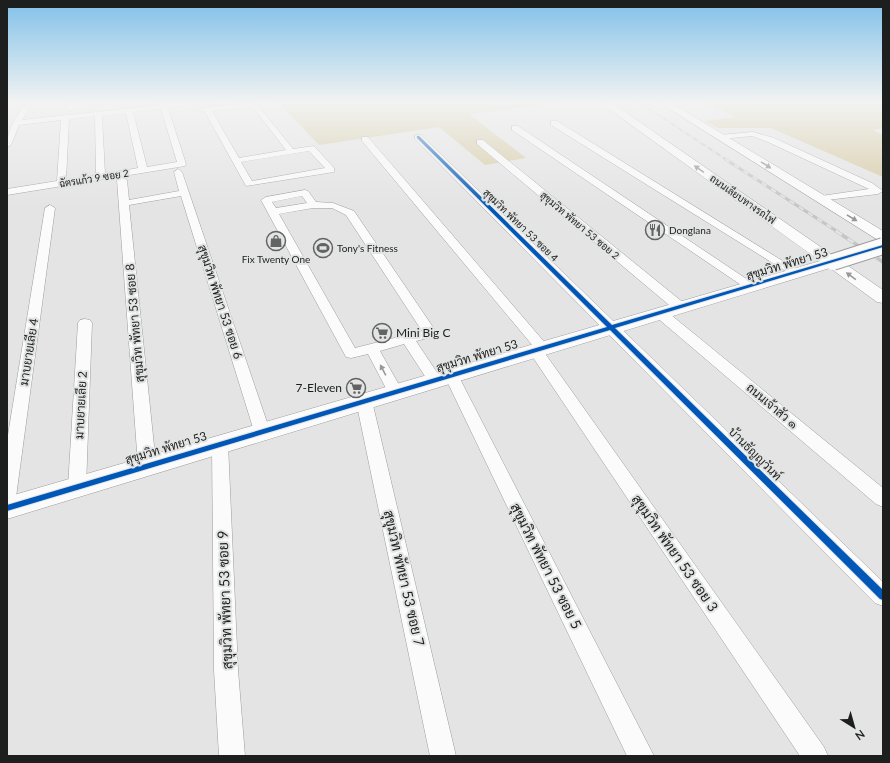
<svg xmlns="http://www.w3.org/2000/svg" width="890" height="763" font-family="Lato,Sarabun,sans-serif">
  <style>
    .green { fill: #d7caa5 }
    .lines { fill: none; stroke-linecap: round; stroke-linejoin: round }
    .street-casing { stroke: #9c9c9c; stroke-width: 1 }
    .secondary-casing { stroke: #9c9c9c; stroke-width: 1 }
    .street { fill: #fbfbfb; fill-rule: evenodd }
    .secondary { fill: #fbfbfb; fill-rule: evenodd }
    .rail-far2-casing { stroke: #c4c5c4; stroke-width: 2 }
    .rail-far1-casing { stroke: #c4c5c4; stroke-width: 3 }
    .rail-casing { stroke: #c4c5c4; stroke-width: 3.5 }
    .rail-far2 { stroke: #e2e5e3; stroke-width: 1.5; stroke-dasharray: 4.5; stroke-linecap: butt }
    .rail-far1 { stroke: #e2e5e3; stroke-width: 2; stroke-dasharray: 5.5; stroke-linecap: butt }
    .rail { stroke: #e2e5e3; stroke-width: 2.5; stroke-dasharray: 7; stroke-linecap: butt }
    .secondary-bridge-casing { stroke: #9c9c9c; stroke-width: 18; stroke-linecap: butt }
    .secondary-bridge { stroke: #fbfbfb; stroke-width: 16 }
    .cycleway-casing { stroke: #e2e5e3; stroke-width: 2 }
    .cycleway { fill: #0057b8; fill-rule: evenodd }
    .oneway { fill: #979898 }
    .labels { text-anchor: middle; stroke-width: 4; stroke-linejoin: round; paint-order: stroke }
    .far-street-label { font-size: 10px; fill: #1d1e1e; stroke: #e2e5e3 }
    .far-poi-label { font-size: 10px; fill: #1d1e1e; stroke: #e2e5e3; text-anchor: start }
    .street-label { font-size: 12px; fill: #1d1e1e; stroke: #e2e5e3 }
    .poi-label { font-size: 12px; fill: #1d1e1e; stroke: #e2e5e3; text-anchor: start }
    .near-street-label { font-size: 14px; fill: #1d1e1e; stroke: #e2e5e3 }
  </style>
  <rect width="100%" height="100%" fill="#e3e4e3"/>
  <!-- green -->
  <g class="green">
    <path d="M277 101H570L469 114 526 158 485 165 439 127 319 145Z"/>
    <path d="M883 101V128L873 130 883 135V177L771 128H718L705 121 737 117 701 102Z"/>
  </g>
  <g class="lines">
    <!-- street casing -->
    <g class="street-casing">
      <g id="street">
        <path d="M27 101H34L22 120 160 105 159 101H165L166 104 217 101 168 108 186 164 185 166 7 195V189L57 181 61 120 19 125 11 145 7 147C7 128 17 117 27 101ZM161 109 177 162 147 167 133 112ZM126 113 138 168 105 174 102 116ZM95 116 96 175 66 180 69 119Z"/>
        <path d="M70 101H77L71 110H67L66 109Z"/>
        <path d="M254 102 256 103 293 149 314 146 334 168V172L246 186 205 112 199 110 202 108ZM252 106 286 150 239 158 212 111ZM309 151 325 168 252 181 241 162Z"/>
        <path d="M551 121H557L802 273 800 275H792L551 125Z"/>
        <path d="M512 126H518L757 286 755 289H747L512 130Z"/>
        <path d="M753 132 774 138 872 183 883 191 878 194 818 201 816 199 821 196 869 189 768 142 752 136 721 139 717 137 721 135Z"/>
        <path d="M415 135H421L883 582V606L875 603 415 139Z"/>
        <path d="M362 137H368L547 345 549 348 544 352 824 747 828 756H800L528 350 533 346 362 141Z"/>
        <path d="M477 140H483L685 304 686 307 685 310H675L477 144Z"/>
        <path d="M178 169 182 172 270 431 268 435 262 437 256 435 254 431 181 196 129 205 156 465 153 470 147 472 141 470 138 465 117 180 122 177 127 180 129 200 179 191 174 172Z"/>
        <path d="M305 190 308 191 316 202 333 203 354 211 437 333 435 336 416 341 442 380 440 384 435 385 430 384 404 344 380 351 403 392 400 396 395 397 390 396 368 354 351 358 346 357 261 200 266 197ZM302 196 307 203 276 208 272 202ZM313 208H332L346 215 422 331 355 348 279 214Z"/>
        <path d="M50 205 55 208 16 497 14 502 7 505V441L45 208Z"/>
        <path d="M660 309 665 310 883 488V507L876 504 655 316 654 313 655 310Z"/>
        <path d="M85 319 90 320 92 323 86 487 83 492 77 494 71 492 68 487 78 323 80 320Z"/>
        <path d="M451 370 456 372 458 375 654 756H627L444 375 446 372Z"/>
        <path d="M364 396 370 397 372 401 456 756H430L356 401 358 397Z"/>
        <path d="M220 438 226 440 228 444 238 670 245 756H219L214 670 212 444 214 440Z"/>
      </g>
    </g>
    <!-- secondary casing -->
    <g class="secondary-casing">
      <g id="secondary">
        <path d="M598 101H609L883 290V303L877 302 830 268 7 519V497L820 261Z"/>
        <path d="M657 101H668L883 231V241L878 240Z"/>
      </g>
    </g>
    <!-- street -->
    <use href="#street" class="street"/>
    <!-- secondary -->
    <use href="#secondary" class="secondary"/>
    <!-- rail-far2 casing -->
    <g class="rail-far2-casing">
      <path id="rail-far2" d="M637 101 727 160"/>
    </g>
    <!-- rail-far1 casing -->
    <g class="rail-far1-casing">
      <path id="rail-far1" d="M725 159 838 232"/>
    </g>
    <!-- rail casing -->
    <g class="rail-casing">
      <path id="rail" d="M836 231 883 262"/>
    </g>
    <!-- rail-far2 -->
    <use href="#rail-far2" class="rail-far2"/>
    <!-- rail-far1 -->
    <use href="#rail-far1" class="rail-far1"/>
    <!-- rail -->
    <use href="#rail" class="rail"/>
    <!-- secondary-bridge casing -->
    <g class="secondary-bridge-casing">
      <path id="secondary-bridge" d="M833 262 883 246"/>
    </g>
    <!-- secondary-bridge -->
    <use href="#secondary-bridge" class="secondary-bridge"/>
    <!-- cycleway casing -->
    <g class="cycleway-casing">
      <path id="cycleway" d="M417 136H419L612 325 883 245V247L615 328 883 590V600L880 599 610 330 7 511V505L607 327 417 138Z"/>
    </g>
    <!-- cycleway -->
    <use href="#cycleway" class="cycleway"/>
  </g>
  <!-- one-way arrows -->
  <defs><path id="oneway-solid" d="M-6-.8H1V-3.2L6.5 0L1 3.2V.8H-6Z"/></defs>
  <g class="oneway">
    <use href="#oneway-solid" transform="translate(766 165) rotate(32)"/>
    <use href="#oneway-solid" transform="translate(699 169) rotate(-145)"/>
    <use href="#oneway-solid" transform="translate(852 218) rotate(31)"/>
    <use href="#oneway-solid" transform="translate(851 276) rotate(-144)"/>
    <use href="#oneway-solid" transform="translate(383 370) rotate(-118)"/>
  </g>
  <!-- sky -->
  <linearGradient id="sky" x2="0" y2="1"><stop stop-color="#81c0e9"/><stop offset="0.49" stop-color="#f2f3f2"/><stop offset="1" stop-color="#f2f3f2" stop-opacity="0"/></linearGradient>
  <rect width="890" height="208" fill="url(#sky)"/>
  <!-- icons -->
  <defs>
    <g id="restaurant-ring" transform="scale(1)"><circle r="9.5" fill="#e2e5e3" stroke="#626363" stroke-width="1.5"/><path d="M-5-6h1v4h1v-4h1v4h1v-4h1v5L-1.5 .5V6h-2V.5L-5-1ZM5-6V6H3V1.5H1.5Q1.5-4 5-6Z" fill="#626363"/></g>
    <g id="shop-ring" transform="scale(1)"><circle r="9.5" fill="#e2e5e3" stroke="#626363" stroke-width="1.5"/><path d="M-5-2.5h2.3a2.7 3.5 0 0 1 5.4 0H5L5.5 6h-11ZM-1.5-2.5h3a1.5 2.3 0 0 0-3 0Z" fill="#626363"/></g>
    <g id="stadium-ring" transform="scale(1)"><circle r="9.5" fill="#e2e5e3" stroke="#626363" stroke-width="1.5"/><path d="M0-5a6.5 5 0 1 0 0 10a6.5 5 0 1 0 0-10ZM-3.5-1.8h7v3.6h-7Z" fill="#626363"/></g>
    <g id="supermarket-ring" transform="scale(1)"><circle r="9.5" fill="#e2e5e3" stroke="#626363" stroke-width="1.5"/><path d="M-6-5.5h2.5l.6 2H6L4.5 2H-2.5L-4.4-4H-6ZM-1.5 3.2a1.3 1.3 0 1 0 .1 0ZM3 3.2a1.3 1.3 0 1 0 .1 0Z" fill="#626363"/></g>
  </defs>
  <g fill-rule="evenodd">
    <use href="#restaurant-ring" x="655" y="230"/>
    <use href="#shop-ring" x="276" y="241"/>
    <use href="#stadium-ring" x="323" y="248"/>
    <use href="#supermarket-ring" x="382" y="333"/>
    <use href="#supermarket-ring" x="356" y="388"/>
  </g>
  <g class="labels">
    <!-- far-street labels -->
    <g class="far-street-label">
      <text transform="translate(94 178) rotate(-9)" y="4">ฉัตรแก้ว 9 ซอย 2</text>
      <text transform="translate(743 199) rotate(35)" y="4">ถนนเลียบทางรถไฟ</text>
      <text transform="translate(521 225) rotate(44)" y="4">สุขุมวิท พัทยา 53 ซอย 4</text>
      <text transform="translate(580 225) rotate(40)" y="4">สุขุมวิท พัทยา 53 ซอย 2</text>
    </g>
    <!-- far-poi labels -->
    <g class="far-poi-label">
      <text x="669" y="234">Donglana</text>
      <text x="337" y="252">Tony's Fitness</text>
      <text x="276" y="263" text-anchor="middle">Fix Twenty One</text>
    </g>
    <!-- street labels -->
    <g class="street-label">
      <text transform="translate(787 264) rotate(-17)" y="4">สุขุมวิท พัทยา 53</text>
      <text transform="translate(220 302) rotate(72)" y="4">สุขุมวิท พัทยา 53 ซอย 6</text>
      <text transform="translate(135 323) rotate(-95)" y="4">สุขุมวิท พัทยา 53 ซอย 8</text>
      <text transform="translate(29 352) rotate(-81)" y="4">มาบยายเลีย 4</text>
      <text transform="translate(477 356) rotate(-17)" y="4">สุขุมวิท พัทยา 53</text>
      <text transform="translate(81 405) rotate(-87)" y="4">มาบยายเลีย 2</text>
      <text transform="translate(772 406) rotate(40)" y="4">ถนนเจ้าสัว ๑</text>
      <text transform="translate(166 448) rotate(-17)" y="4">สุขุมวิท พัทยา 53</text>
      <text transform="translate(755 454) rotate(45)" y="4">บ้านธัญญวันท์</text>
    </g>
    <!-- poi labels -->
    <g class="poi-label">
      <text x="396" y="337">Mini Big C</text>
      <text x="342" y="392" text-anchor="end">7-Eleven</text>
    </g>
    <!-- near-street labels -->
    <g class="near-street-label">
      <text transform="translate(675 553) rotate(55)" y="5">สุขุมวิท พัทยา 53 ซอย 3</text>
      <text transform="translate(546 566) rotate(63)" y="5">สุขุมวิท พัทยา 53 ซอย 5</text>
      <text transform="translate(404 578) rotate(77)" y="5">สุขุมวิท พัทยา 53 ซอย 7</text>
      <text transform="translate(225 600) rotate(-92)" y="5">สุขุมวิท พัทยา 53 ซอย 9</text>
    </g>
  </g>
  <!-- border -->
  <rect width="890" height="763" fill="none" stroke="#1d1e1e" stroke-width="16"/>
  <!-- north arrow -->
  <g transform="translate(854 727) rotate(143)" stroke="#e2e5e3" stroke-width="3" paint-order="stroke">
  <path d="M0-3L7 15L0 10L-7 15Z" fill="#1d1e1e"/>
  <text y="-6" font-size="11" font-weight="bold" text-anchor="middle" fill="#1d1e1e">N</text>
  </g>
</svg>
